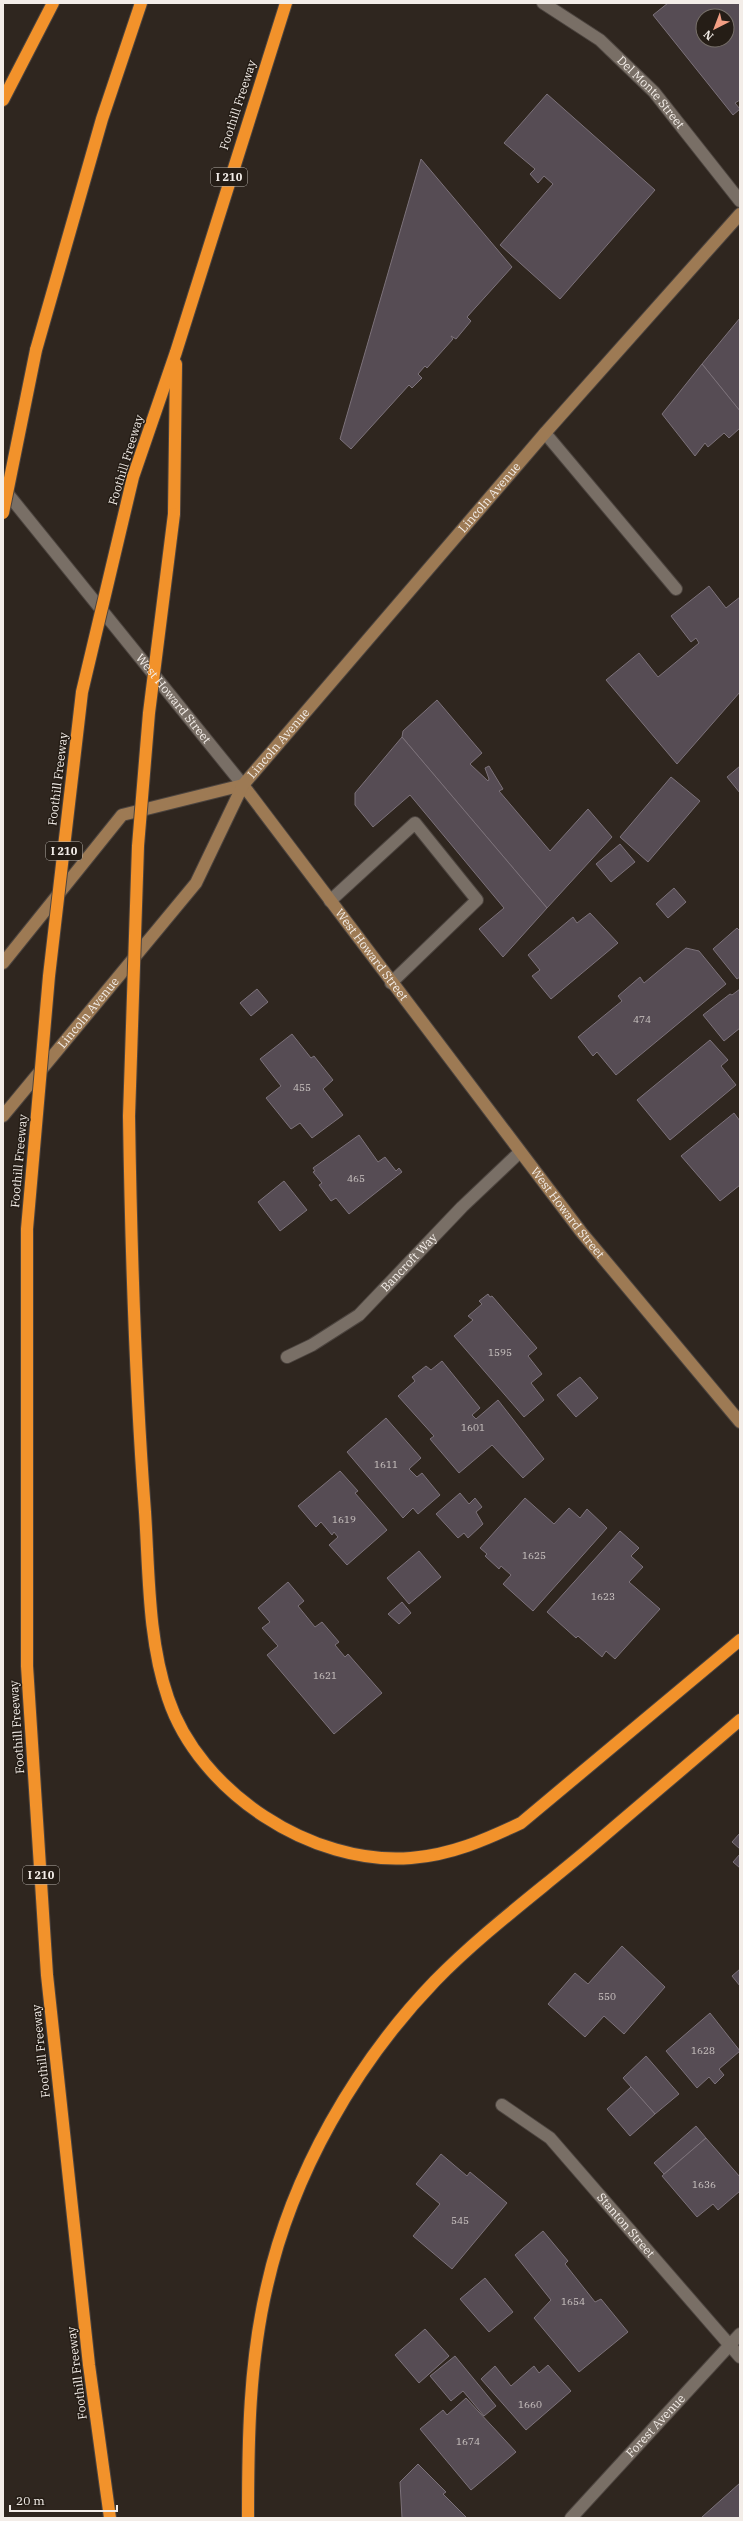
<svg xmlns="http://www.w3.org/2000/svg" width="743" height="2521" font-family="'IBM Plex Serif',serif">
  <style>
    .building { fill: #564c54; stroke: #7c727a; fill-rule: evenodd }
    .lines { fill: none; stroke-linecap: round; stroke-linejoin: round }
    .lane-casing { stroke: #4c443f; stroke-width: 14 }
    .street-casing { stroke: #4c443f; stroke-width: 14 }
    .secondary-casing { stroke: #4c443f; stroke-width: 14 }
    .highway-casing { stroke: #4c443f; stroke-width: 14 }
    .lane { stroke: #796f66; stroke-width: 12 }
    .street { stroke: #796f66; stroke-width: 12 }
    .secondary { stroke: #9d7a54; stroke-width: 12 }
    .highway { stroke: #f2922b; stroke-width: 12 }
    .highway-bridge-casing { stroke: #4c443f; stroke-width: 14; stroke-linecap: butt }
    .highway-bridge { stroke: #f2922b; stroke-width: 12 }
    .labels { text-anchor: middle; stroke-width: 3; stroke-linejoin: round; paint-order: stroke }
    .number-label { font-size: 10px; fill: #ccc5c3 }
    .shield { fill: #251d16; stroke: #b5afa9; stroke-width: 1 }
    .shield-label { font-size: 11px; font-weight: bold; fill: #f3ede8 }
    .street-label { font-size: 12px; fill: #f3ede8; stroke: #251d16 }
  </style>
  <rect width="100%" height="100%" fill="#2f261f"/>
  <!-- building -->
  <g class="building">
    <path d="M668 3H740V100L735 103 740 109 733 115 653 15ZM703 16H727V40H703Z"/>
    <path d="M547 94 655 190 560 299 500 245 553 184 544 176 538 183 530 174 535 169 504 143Z"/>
    <path d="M421 159 512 267 467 317 471 321 456 339 451 336 453 339 427 368 425 366 418 374 422 378 412 388 409 385 351 449 340 439Z"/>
    <path d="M740 318V411L702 364Z"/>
    <path d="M702 364 740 411V428L729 438 724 433 708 447 705 443 695 456 662 414Z"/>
    <path d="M709 586 726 608 740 597V692L677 764 606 680 639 653 658 677 699 643 696 638 691 642 671 616Z"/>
    <path d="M437 700 482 753 470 764 488 781 489 779 485 768 489 766 503 789 499 791 550 851 588 809 612 837 547 908 402 737 403 731Z"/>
    <path d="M402 737 547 908 503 957 479 929 504 908 410 795 373 827 355 805V793Z"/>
    <path d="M740 766V793L727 777Z"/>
    <path d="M671 777 700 801 648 862 620 837Z"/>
    <path d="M620 844 635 862 611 882 596 864Z"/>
    <path d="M674 888 686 902 668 918 656 904Z"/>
    <path d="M590 913 618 943 551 999 532 976 540 970 528 955 573 917 577 923Z"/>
    <path d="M737 928 740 931V977L737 979 713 949Z"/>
    <path d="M686 948 699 951 726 984 616 1075 597 1052 593 1056 578 1037 622 1001 618 996 640 977 644 983Z"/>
    <path d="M257 989 268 1002 251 1016 240 1003Z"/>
    <path d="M740 989V1028L724 1041 703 1015 730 994 732 995Z"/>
    <path d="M292 1034 311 1058 314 1056 333 1080 323 1089 343 1115 312 1138 300 1123 291 1129 266 1098 281 1086 260 1059Z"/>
    <path d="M710 1040 728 1060 721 1066 736 1085 670 1140 637 1100Z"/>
    <path d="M734 1113 740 1121V1185L720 1201 681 1156Z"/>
    <path d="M359 1135 378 1162 385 1157 396 1171 399 1168 402 1172 349 1214 336 1198 331 1201 319 1185 322 1183 313 1172 315 1171 313 1168Z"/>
    <path d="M284 1181 307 1210 280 1231 258 1202Z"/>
    <path d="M488 1294 490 1297 492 1296 537 1348 528 1356 542 1374 531 1383 544 1400 524 1417 454 1336 473 1320 468 1316 482 1304 479 1301Z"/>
    <path d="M442 1361 480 1408 472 1415 476 1419 498 1400 544 1459 523 1478 492 1445 459 1473 430 1439 434 1436 398 1396 415 1381 412 1377 426 1366 431 1370Z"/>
    <path d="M580 1377 598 1398 576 1417 557 1395Z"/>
    <path d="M386 1418 421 1458 409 1469 417 1477 422 1473 440 1495 418 1514 413 1508 403 1518 347 1452Z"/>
    <path d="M340 1471 358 1491 355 1493 387 1530 347 1565 329 1545 338 1537 334 1532 332 1535 321 1522 316 1527 298 1506Z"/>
    <path d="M460 1493 469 1504 475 1498 482 1507 476 1512 483 1524 468 1538 464 1533 458 1538 436 1514Z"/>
    <path d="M525 1498 554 1524 569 1508 580 1518 587 1509 607 1528 533 1611 503 1584 511 1575 501 1566 499 1569 485 1556 487 1554 480 1548Z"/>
    <path d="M620 1531 639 1548 631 1556 643 1567 629 1582 660 1609 615 1659 606 1651 602 1657 578 1636 576 1638 547 1612Z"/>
    <path d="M419 1551 441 1577 409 1604 387 1578Z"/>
    <path d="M288 1582 304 1601 298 1606 315 1627 322 1622 339 1642 335 1645 345 1657 348 1654 382 1693 334 1734 267 1655 278 1646 262 1628 270 1622 258 1608Z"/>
    <path d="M402 1602 411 1613 399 1624 388 1614Z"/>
    <path d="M740 1833V1849L732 1842Z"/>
    <path d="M740 1854V1868L733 1862Z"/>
    <path d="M622 1946 665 1987 624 2034 604 2016 585 2037 548 2004 575 1973 588 1984Z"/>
    <path d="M740 1969V1986L732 1976Z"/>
    <path d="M710 2013 740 2051 719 2069 724 2075 715 2084 709 2077 697 2088 666 2051Z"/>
    <path d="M646 2056 679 2094 655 2114 623 2078Z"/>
    <path d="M631 2087 655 2114 630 2136 607 2109Z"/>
    <path d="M696 2126 706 2138 664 2174 654 2163Z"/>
    <path d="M706 2138 740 2177V2191L718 2210 713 2204 697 2217 662 2176Z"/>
    <path d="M441 2154 467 2176 470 2172 507 2203 452 2269 413 2236 440 2204 416 2184Z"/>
    <path d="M543 2231 568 2261 565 2264 595 2302 601 2299 628 2332 579 2372 534 2318 551 2300 515 2255Z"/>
    <path d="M485 2278 513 2312 489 2332 460 2299Z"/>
    <path d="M425 2329 449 2356 419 2383 395 2355Z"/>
    <path d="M455 2356 496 2406 484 2416 463 2391 451 2401 430 2376Z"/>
    <path d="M548 2365 571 2391 526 2430 481 2379 495 2366 511 2386 534 2366 539 2373Z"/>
    <path d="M466 2398 516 2452 471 2490 420 2429 443 2410 447 2415Z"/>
    <path d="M418 2464 446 2492 443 2494 467 2518H402L400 2482Z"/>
    <path d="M740 2483V2518H702V2517Z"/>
  </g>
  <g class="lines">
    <!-- lane casing -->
    <g class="lane-casing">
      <g id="lane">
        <path d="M545 433 676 589"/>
        <path d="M330 901 415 823 477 900 391 983"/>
      </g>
    </g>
    <!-- street casing -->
    <g class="street-casing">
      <g id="street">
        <path id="s1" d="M543 3 600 40 654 92 740 201"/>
        <path id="s2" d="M3 488 243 785"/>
        <path id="s3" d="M287 1357 312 1345 359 1315 462 1207 520 1152"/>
        <path id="s4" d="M502 2105 550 2138 740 2357"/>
        <path id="s5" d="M571 2518 740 2334"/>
      </g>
    </g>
    <!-- secondary casing -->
    <g class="secondary-casing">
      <g id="secondary">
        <path id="s6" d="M243 785 582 1233 740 1422"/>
        <path d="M3 963 122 815 243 785"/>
        <path id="s7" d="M3 1116 196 883 243 785 545 433 740 214"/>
      </g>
    </g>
    <!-- highway casing -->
    <g class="highway-casing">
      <g id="highway">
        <path d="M3 100 53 3"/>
        <path d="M36 350 102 119 141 3"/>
        <path d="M133 477 176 352 286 3"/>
        <path d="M174 514 176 364"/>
        <path d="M129 1116C131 1248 135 1380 145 1512 149 1573 148 1640 168 1698 199 1792 312 1866 411 1858 451 1855 485 1840 521 1823L740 1640"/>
        <path d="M27 1229V1666L47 1975 89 2365 110 2518"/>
        <path d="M248 2518C248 2440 249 2363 267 2286 292 2174 356 2063 435 1981 481 1934 535 1894 585 1852 637 1808 688 1764 740 1720"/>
      </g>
    </g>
    <!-- lane -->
    <use href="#lane" class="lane"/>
    <!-- street -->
    <use href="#street" class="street"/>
    <!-- secondary -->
    <use href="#secondary" class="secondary"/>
    <!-- highway -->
    <use href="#highway" class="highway"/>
    <!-- highway-bridge casing -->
    <g class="highway-bridge-casing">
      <g id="highway-bridge">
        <path d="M3 513 36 350"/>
        <path d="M129 1116 138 846 149 713 174 514"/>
        <path d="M27 1229 49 976 82 692 133 477"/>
      </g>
    </g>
    <!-- highway-bridge -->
    <use href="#highway-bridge" class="highway-bridge"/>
  </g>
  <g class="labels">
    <!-- number labels -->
    <g class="number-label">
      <text x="642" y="1023">474</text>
      <text x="302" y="1091">455</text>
      <text x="356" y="1182">465</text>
      <text x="500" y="1356">1595</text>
      <text x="473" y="1431">1601</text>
      <text x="386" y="1468">1611</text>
      <text x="344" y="1523">1619</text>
      <text x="534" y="1559">1625</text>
      <text x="603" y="1600">1623</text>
      <text x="325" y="1679">1621</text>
      <text x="607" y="2000">550</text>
      <text x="703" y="2054">1628</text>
      <text x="704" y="2188">1636</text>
      <text x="460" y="2224">545</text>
      <text x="573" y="2305">1654</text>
      <text x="530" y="2408">1660</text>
      <text x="468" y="2445">1674</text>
    </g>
    <!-- shield labels -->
    <g class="shield">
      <rect x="211" y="168" width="36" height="18" rx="3"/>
      <rect x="46" y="842" width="36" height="18" rx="3"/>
      <rect x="23" y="1866" width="36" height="18" rx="3"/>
    </g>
    <g class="shield-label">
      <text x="229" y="181">I 210</text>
      <text x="64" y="855">I 210</text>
      <text x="41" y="1879">I 210</text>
    </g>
    <!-- street labels -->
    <g class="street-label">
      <text dy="4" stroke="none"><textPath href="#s1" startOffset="141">Del Monte Street</textPath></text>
      <text transform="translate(238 105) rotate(-72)" y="4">Foothill Freeway</text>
      <text transform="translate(126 460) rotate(-73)" y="4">Foothill Freeway</text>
      <text dy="4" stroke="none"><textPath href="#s7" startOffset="790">Lincoln Avenue</textPath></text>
      <text dy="4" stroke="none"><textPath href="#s2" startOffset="271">West Howard Street</textPath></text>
      <text dy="4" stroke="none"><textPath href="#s7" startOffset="466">Lincoln Avenue</textPath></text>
      <text transform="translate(58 779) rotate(-83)" y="4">Foothill Freeway</text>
      <text dy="4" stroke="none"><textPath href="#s6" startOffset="213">West Howard Street</textPath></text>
      <text dy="4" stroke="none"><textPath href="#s7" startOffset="134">Lincoln Avenue</textPath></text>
      <text transform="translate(19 1161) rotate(-85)" y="4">Foothill Freeway</text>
      <text dy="4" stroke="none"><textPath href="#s6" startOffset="537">West Howard Street</textPath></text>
      <text dy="4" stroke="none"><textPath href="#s3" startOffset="156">Bancroft Way</textPath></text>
      <text transform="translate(17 1727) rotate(-94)" y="4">Foothill Freeway</text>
      <text transform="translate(41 2051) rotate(-96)" y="4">Foothill Freeway</text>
      <text dy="4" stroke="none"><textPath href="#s4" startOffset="174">Stanton Street</textPath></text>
      <text transform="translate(77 2373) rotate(-97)" y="4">Foothill Freeway</text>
      <text dy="4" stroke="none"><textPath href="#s5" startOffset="125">Forest Avenue</textPath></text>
    </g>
  </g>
  <!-- border -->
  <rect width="743" height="2521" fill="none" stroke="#f3ede8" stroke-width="8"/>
  <!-- north arrow -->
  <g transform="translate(715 28) rotate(222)"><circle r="19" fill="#251d16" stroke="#77706a"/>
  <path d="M0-3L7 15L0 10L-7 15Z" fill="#f39f84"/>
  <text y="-6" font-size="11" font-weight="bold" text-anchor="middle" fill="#f3ede8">N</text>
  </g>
  <!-- scale -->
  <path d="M10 2505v6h107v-6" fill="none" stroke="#f3ede8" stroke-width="2"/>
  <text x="16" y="2505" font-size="12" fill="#f3ede8" stroke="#251d16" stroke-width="3" paint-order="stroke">20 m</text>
</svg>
